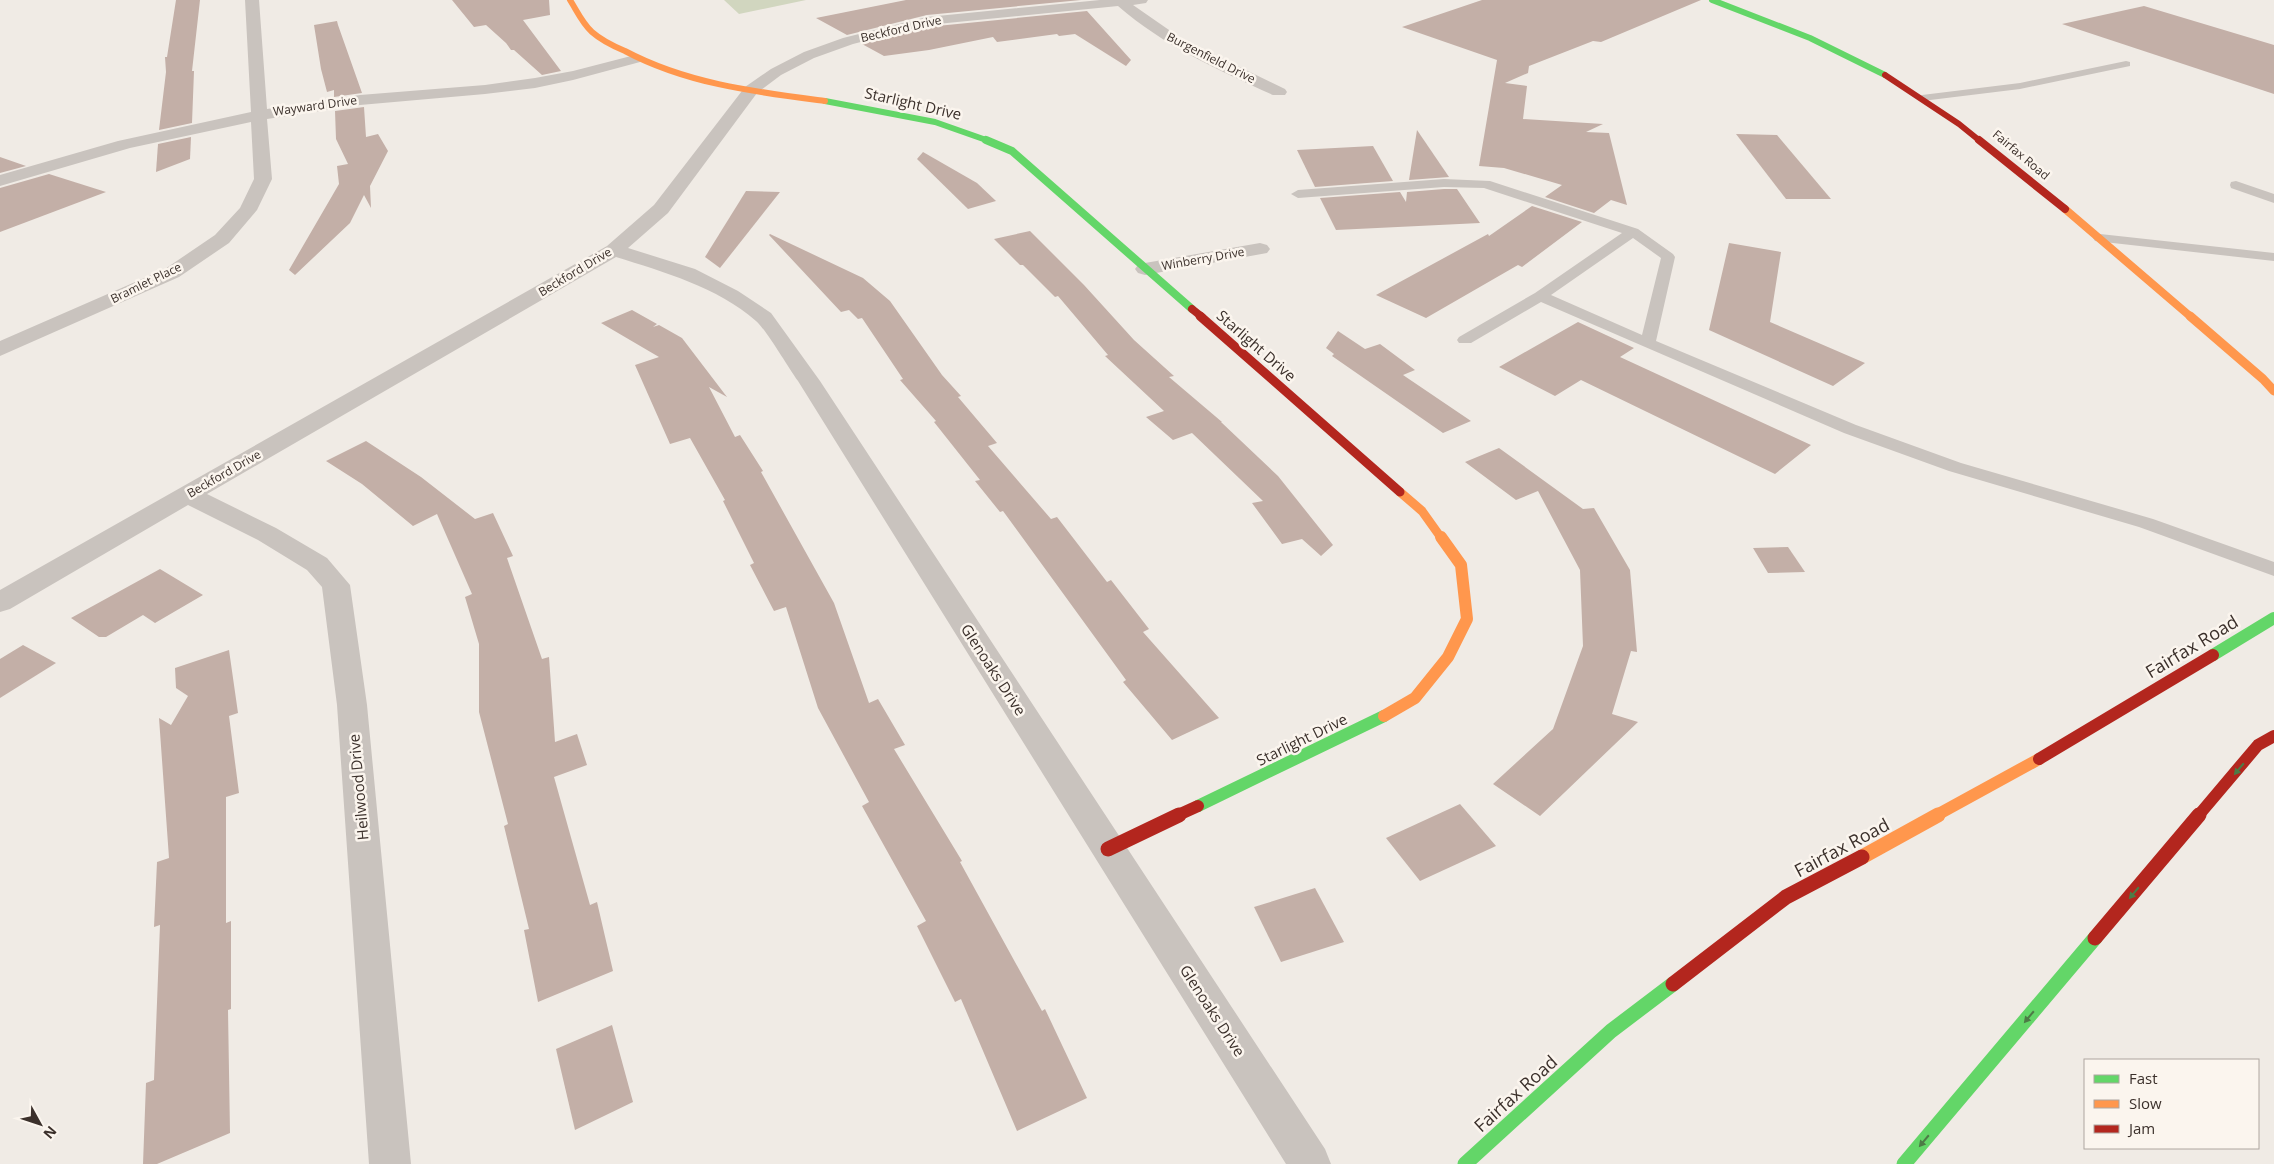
<svg xmlns="http://www.w3.org/2000/svg" width="2274" height="1164" font-family="'Open Sans',sans-serif">
  <style>
    .green { fill: #d1d6bf }
    .building { fill: #c3afa7 }
    .lines { fill: none; stroke-linecap: round; stroke-linejoin: round }
    .lane { fill: #c9c3be; fill-rule: evenodd }
    .street { fill: #c9c3be; fill-rule: evenodd }
    .fast-far3 { stroke: #63d668; stroke-width: 6 }
    .fast-far2 { stroke: #63d668; stroke-width: 8 }
    .fast-far1 { stroke: #63d668; stroke-width: 12 }
    .fast { stroke: #63d668; stroke-width: 15 }
    .slow-far4 { stroke: #ff974d; stroke-width: 6 }
    .slow-far3 { stroke: #ff974d; stroke-width: 8 }
    .slow-far2 { stroke: #ff974d; stroke-width: 9 }
    .slow-far1 { stroke: #ff974d; stroke-width: 12 }
    .slow { stroke: #ff974d; stroke-width: 15 }
    .jam-far4 { stroke: #b3261e; stroke-width: 6 }
    .jam-far3 { stroke: #b3261e; stroke-width: 8 }
    .jam-far2 { stroke: #b3261e; stroke-width: 9 }
    .jam-far1 { stroke: #b3261e; stroke-width: 12 }
    .jam { stroke: #b3261e; stroke-width: 15 }
    .oneway { fill: #4d7b46 }
    .labels { text-anchor: middle; stroke-width: 5; stroke-linejoin: round; paint-order: stroke }
    .far-street-label { font-size: 12px; fill: #3b302b; stroke: #fbf5ee }
    .street-label { font-size: 15px; fill: #3b302b; stroke: #fbf5ee }
    .near-street-label { font-size: 18px; fill: #3b302b; stroke: #fbf5ee }
  </style>
  <rect width="100%" height="100%" fill="#f0ebe5"/>
  <!-- green -->
  <path class="green" d="M724 0H806L739 14Z"/>
  <!-- building -->
  <g class="building">
    <path d="M176 0H200L192 71H194L192 123 159 130 166 72 165 57H167Z"/>
    <path d="M452 0H549L550 15 523 20 561 71 542 75 514 50H511L506 43 486 25 474 27Z"/>
    <path d="M906 0H1081L927 15 847 35 816 18Z"/>
    <path d="M1482 0H1701L1601 42 1593 41 1529 66 1528 73 1505 83 1527 86 1523 119 1603 124 1586 132 1609 133 1627 205 1611 200 1594 213 1545 197 1562 185 1504 168 1479 166 1497 60 1402 27Z"/>
    <path d="M2144 6 2274 45V94L2062 24Z"/>
    <path d="M1087 11 1131 60 1126 66 1075 34 1059 36 1057 34 997 42 993 37 929 50 884 56 862 44 927 27Z"/>
    <path d="M337 21 338 25 362 93 334 97V90L327 92 321 69 314 25Z"/>
    <path d="M364 107 366 137 378 134 388 151 370 186 371 208 364 195 350 223 295 275 289 270 339 184 337 166 348 164 336 139 335 111Z"/>
    <path d="M1417 130 1449 177 1409 180Z"/>
    <path d="M1736 134 1777 135 1831 199H1786Z"/>
    <path d="M191 137 190 159 156 172 158 144Z"/>
    <path d="M1373 146 1393 181 1315 187 1297 150Z"/>
    <path d="M923 152 977 183 996 201 968 209 917 159Z"/>
    <path d="M0 157 26 166 0 173Z"/>
    <path d="M49 174 106 192 0 232V188Z"/>
    <path d="M1444 189H1457L1480 223 1336 230 1320 198 1400 192 1406 202 1407 192Z"/>
    <path d="M746 191 780 192 720 268 705 257Z"/>
    <path d="M1532 206 1582 222 1522 267 1518 265 1426 318 1376 295 1488 234 1489 236Z"/>
    <path d="M1030 231 1084 285 1134 340 1174 376 1169 377 1222 422H1221L1278 476 1333 545 1321 556 1302 539 1282 544 1252 503 1263 501 1192 433 1173 440 1146 417 1164 411 1105 356 1108 355 1058 296 1055 297 1023 265H1020L994 239Z"/>
    <path d="M770 234 863 278 890 301 942 375 961 396 958 397 997 443 988 446 1051 519 1057 517 1107 582 1111 580 1149 629 1143 632 1219 718 1172 740 1123 682 1126 680 1003 511 1000 512 975 481 980 480 934 422 936 421 900 380 903 379 862 318 858 319 849 310 841 312 769 235Z"/>
    <path d="M1729 243 1781 252 1770 322 1865 363 1833 386 1709 330Z"/>
    <path d="M632 310 657 324 653 327 659 325 682 338 727 397 709 387 735 437 740 435 763 471 761 472 834 603 869 703 878 699 905 745 894 749 962 861 960 862 1042 1011 1045 1009 1087 1098 1017 1131 961 999 955 1002 917 926 926 921 862 806 869 802 818 708 786 607 774 611 750 565 754 563 723 501 725 500 690 438 670 444 635 365 659 357 601 323Z"/>
    <path d="M1578 322 1634 348 1620 357 1811 445 1775 474 1581 380 1555 396 1499 367Z"/>
    <path d="M1338 331 1365 349 1380 344 1415 370 1403 375 1471 421 1443 433 1332 356 1334 354 1326 348Z"/>
    <path d="M366 441 421 477 475 519 493 513 513 556 507 558 542 659 549 657 555 742 577 734 587 765 554 777 590 905 597 902 613 971 538 1002 524 930 529 929 504 826 508 824 479 712V644L465 597 472 594 437 514 413 526 362 484 326 461Z"/>
    <path d="M1499 448 1583 509 1594 508 1630 570 1637 652 1631 651 1612 714 1638 722 1540 816 1493 784 1553 729 1583 646 1580 570 1538 491 1516 500 1465 462Z"/>
    <path d="M1788 547 1805 572 1768 573 1753 548Z"/>
    <path d="M160 569 203 595 155 623 143 615 106 637H99L71 618Z"/>
    <path d="M23 645 56 663 0 698V659Z"/>
    <path d="M229 650 238 713 229 716 239 793 226 797V923L231 921V1009L228 1010 230 1133 157 1164H143L146 1083 154 1080 160 925 154 927 157 862 169 858 159 718 171 725 188 696 176 688 175 668Z"/>
    <path d="M1460 804 1496 846 1420 881 1386 838Z"/>
    <path d="M1315 888 1344 942 1281 962 1254 907Z"/>
    <path d="M612 1025 633 1102 575 1130 556 1049Z"/>
  </g>
  <g class="lines">
    <!-- lane -->
    <g class="lane">
      <path d="M2126 61 2130 62V66L2020 89 1922 101 1916 98 1922 95 2020 83Z"/>
      <path d="M1444 179 1490 181 1638 229 1673 254 1675 257 1656 341 1856 425 1961 463 2153 519 2274 562V576L2139 527 1949 471 1844 433 1541 302 1471 343H1459L1457 340 1459 337 1535 293 1622 233 1484 188 1444 187 1298 198 1291 194 1298 190ZM1633 238 1661 258 1642 335 1551 295Z"/>
      <path d="M2236 181 2274 194V203L2231 188 2230 185 2231 182Z"/>
      <path d="M2100 234 2274 253V261L2095 241 2093 238 2095 235Z"/>
    </g>
    <!-- street -->
    <g class="street">
      <path d="M245 0H259L267 109 360 95 485 85 535 78 573 71 635 55 642 59 640 62 573 80 535 88 485 94 360 105 267 119 272 179 257 210 229 243 179 277 0 356V341L165 269 215 235 240 208 254 179 251 122 130 148 0 186V175L118 141 251 112Z"/>
      <path d="M1100 0H1148L1146 3 1133 5 1182 39 1285 89 1287 92 1285 95H1273C1218 70 1164 46 1118 6L927 25 853 44 814 58 781 75 757 93 668 213 628 248 695 269 738 291 771 313 820 381 1325 1149 1331 1164H1286L798 381C787 366 768 332 756 321 717 287 664 272 616 257L207 494 276 528 327 558 350 585 367 705 411 1164H369L337 705 322 587 307 570 258 540 188 505 10 609 0 612V590L607 246 654 205 745 87 771 69 804 52 843 38 927 17Z"/>
      <path d="M1260 243 1267 245 1270 249 1267 253 1145 275 1138 273 1135 269 1138 265 1145 263Z"/>
    </g>
    <!-- fast-far3 -->
    <g class="fast-far3">
      <path d="M1712 0 1810 38 1885 75"/>
      <path d="M825 101 935 122 989 141"/>
    </g>
    <!-- fast-far2 -->
    <path class="fast-far2" d="M986 140 1012 151 1192 309"/>
    <!-- fast-far1 -->
    <g class="fast-far1">
      <path d="M2213 655 2274 618"/>
      <path d="M1198 806 1384 716"/>
    </g>
    <!-- fast -->
    <g class="fast">
      <path d="M1465 1164 1611 1031 1673 984"/>
      <path d="M1904 1164 2095 938"/>
    </g>
    <!-- slow-far4 -->
    <path class="slow-far4" d="M570 0C577 11 582 23 592 32 601 40 613 46 625 51 687 84 756 92 825 101"/>
    <!-- slow-far3 -->
    <path class="slow-far3" d="M2065 209 2191 317"/>
    <!-- slow-far2 -->
    <g class="slow-far2">
      <path d="M2190 316 2263 379 2274 391"/>
      <path d="M1400 492 1422 511 1442 539"/>
    </g>
    <!-- slow-far1 -->
    <g class="slow-far1">
      <path d="M1384 716 1415 698 1448 657 1467 619 1461 565 1441 537"/>
      <path d="M1935 816 2039 759"/>
    </g>
    <!-- slow -->
    <path class="slow" d="M1862 857 1938 815"/>
    <!-- jam-far4 -->
    <path class="jam-far4" d="M1885 75 1959 124 1980 141"/>
    <!-- jam-far3 -->
    <g class="jam-far3">
      <path d="M1979 140 2065 209"/>
      <path d="M1192 309 1202 317"/>
    </g>
    <!-- jam-far2 -->
    <path class="jam-far2" d="M1200 316 1400 492"/>
    <!-- jam-far1 -->
    <g class="jam-far1">
      <path d="M2039 759 2213 655"/>
      <path d="M1176 816 1198 806"/>
      <path d="M2198 816 2258 745 2274 736"/>
    </g>
    <!-- jam -->
    <g class="jam">
      <path d="M1108 849 1179 815"/>
      <path d="M2095 938 2199 815"/>
      <path d="M1673 984 1786 897 1862 857"/>
    </g>
  </g>
  <!-- one-way arrows -->
  <defs><path id="oneway-solid" d="M-6-.8H1V-3.2L6.5 0L1 3.2V.8H-6Z" transform="scale(1.25)"/></defs>
  <g class="oneway">
    <use href="#oneway-solid" transform="translate(2239 769) rotate(130)"/>
    <use href="#oneway-solid" transform="translate(2134 893) rotate(130)"/>
    <use href="#oneway-solid" transform="translate(2029 1017) rotate(130)"/>
    <use href="#oneway-solid" transform="translate(1924 1141) rotate(130)"/>
  </g>
  <g class="labels">
    <!-- far-street labels -->
    <g class="far-street-label">
      <text transform="translate(901 29) rotate(-13)" y="4">Beckford Drive</text>
      <text transform="translate(1211 58) rotate(27)" y="4">Burgenfield Drive</text>
      <text transform="translate(315 106) rotate(-8)" y="4">Wayward Drive</text>
      <text transform="translate(2021 155) rotate(40)" y="4">Fairfax Road</text>
      <text transform="translate(1203 259) rotate(-10)" y="4">Winberry Drive</text>
      <text transform="translate(575 272) rotate(-31)" y="4">Beckford Drive</text>
      <text transform="translate(146 283) rotate(-26)" y="4">Bramlet Place</text>
      <text transform="translate(224 474) rotate(-30)" y="4">Beckford Drive</text>
    </g>
    <!-- street labels -->
    <g class="street-label">
      <text transform="translate(913 104) rotate(13)" y="5">Starlight Drive</text>
      <text transform="translate(1256 346) rotate(41)" y="5">Starlight Drive</text>
      <text transform="translate(993 670) rotate(57)" y="5">Glenoaks Drive</text>
      <text transform="translate(1302 740) rotate(-26)" y="5">Starlight Drive</text>
      <text transform="translate(359 787) rotate(-95)" y="5">Heilwood Drive</text>
      <text transform="translate(1212 1011) rotate(57)" y="5">Glenoaks Drive</text>
    </g>
    <!-- near-street labels -->
    <g class="near-street-label">
      <text transform="translate(2192 647) rotate(-31)" y="6">Fairfax Road</text>
      <text transform="translate(1842 848) rotate(-28)" y="6">Fairfax Road</text>
      <text transform="translate(1516 1094) rotate(-42)" y="6">Fairfax Road</text>
    </g>
  </g>
  <!-- legend -->
  <rect x="2084" y="1059" width="175" height="90" fill="#fbf5ee" stroke="#aea6a0"/>
  <rect x="2094" y="1075" width="25" height="8" fill="#63d668" stroke="#aea6a0"/>
  <text x="2129" y="1084" font-size="15" fill="#3b302b">Fast</text>
  <rect x="2094" y="1100" width="25" height="8" fill="#ff974d" stroke="#aea6a0"/>
  <text x="2129" y="1109" font-size="15" fill="#3b302b">Slow</text>
  <rect x="2094" y="1125" width="25" height="8" fill="#b3261e" stroke="#aea6a0"/>
  <text x="2129" y="1134" font-size="15" fill="#3b302b">Jam</text>
  <!-- north arrow -->
  <g transform="translate(40 1124) rotate(130)" stroke="#fbf5ee" stroke-width="4" paint-order="stroke">
  <path d="M0-4L9 19L0 12L-9 19Z" fill="#3b302b"/>
  <text y="-8" font-size="14" font-weight="bold" text-anchor="middle" fill="#3b302b">N</text>
  </g>
</svg>
